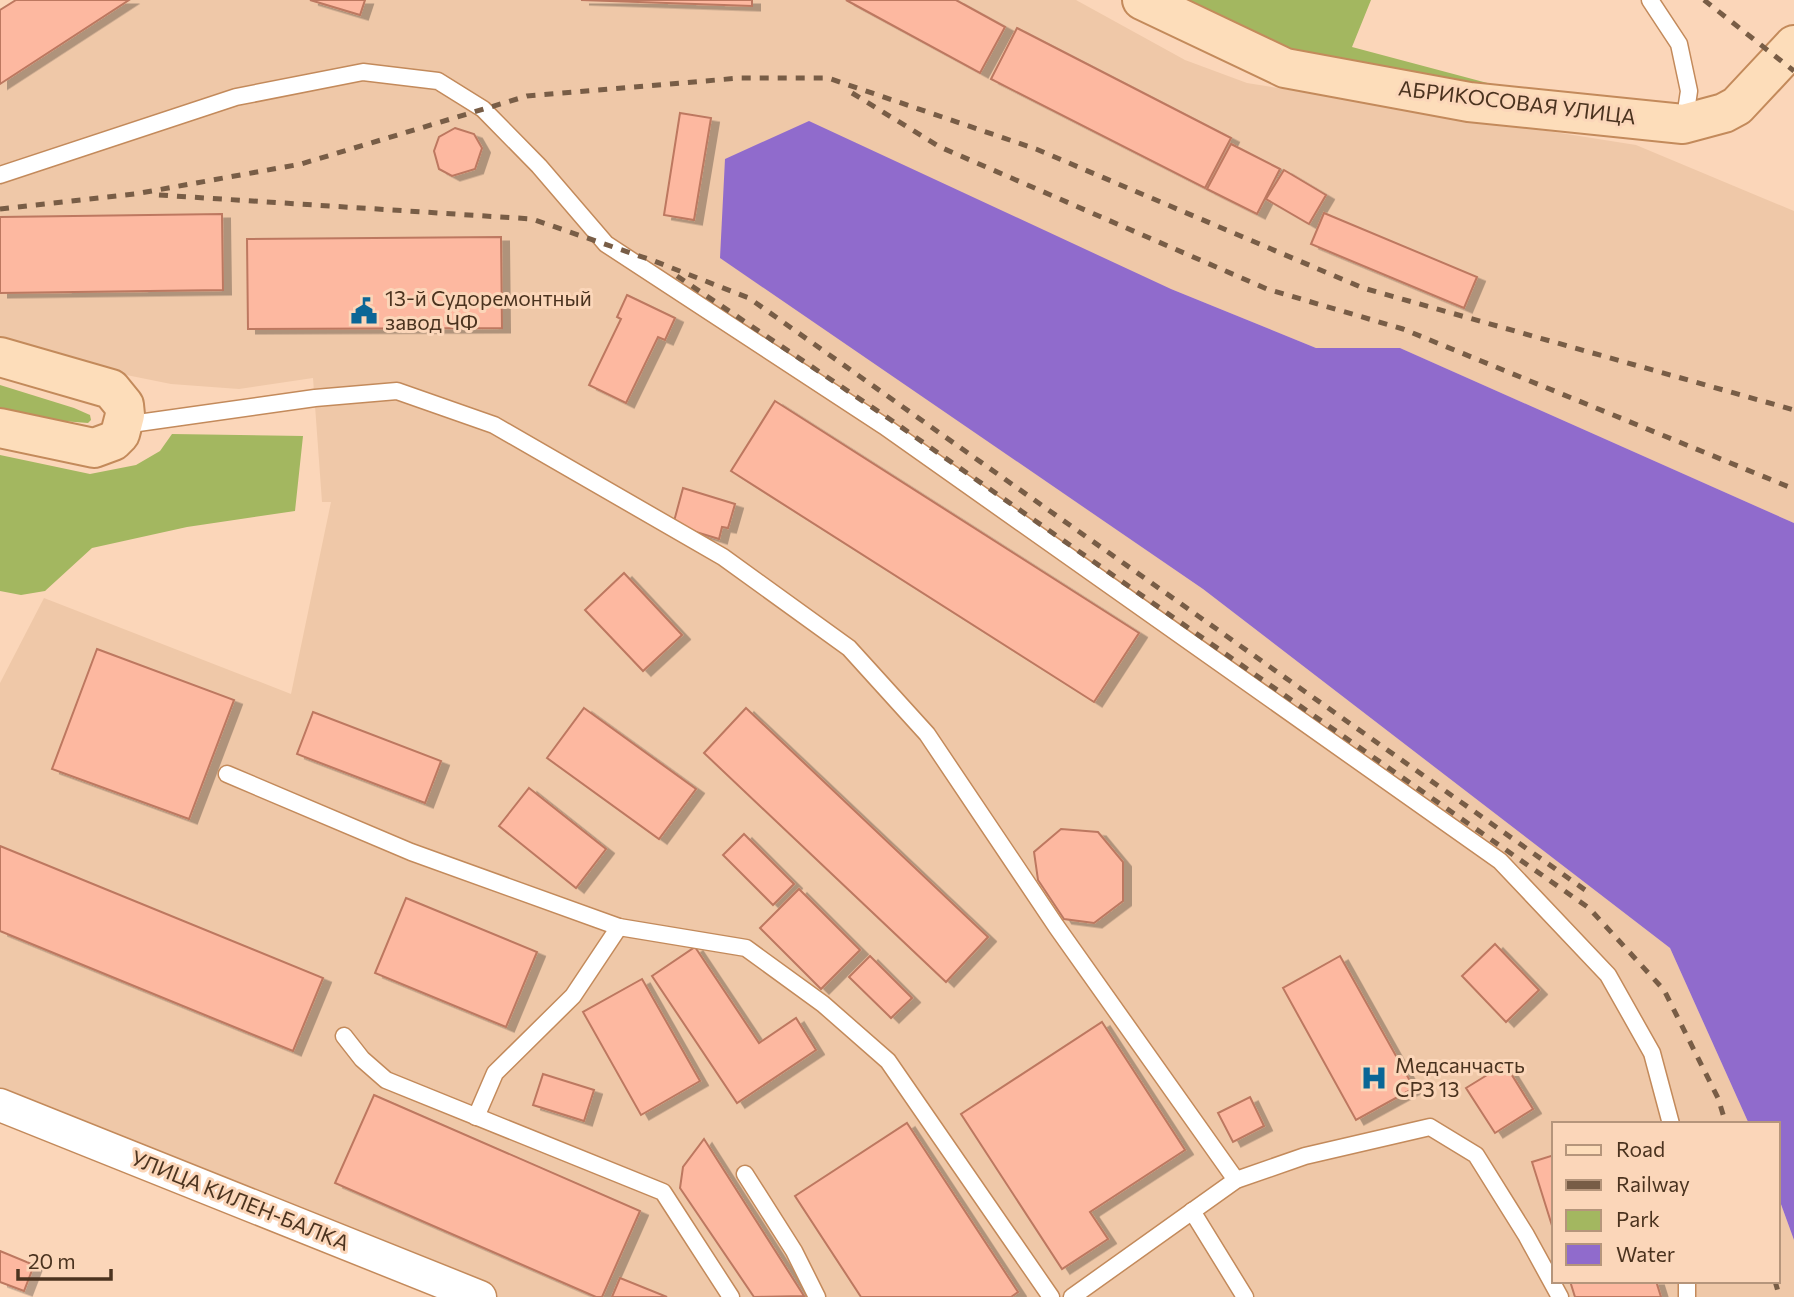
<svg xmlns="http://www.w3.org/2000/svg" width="1794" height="1297" font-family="Commissioner,sans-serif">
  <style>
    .built { fill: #efc8a8 }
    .green { fill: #a3b760 }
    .water { fill: #906bcc }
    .building { fill: #fdb8a0; stroke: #bd7860; stroke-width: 2; filter: url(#shadow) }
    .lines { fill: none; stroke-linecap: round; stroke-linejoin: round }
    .lane-casing { stroke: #c38a5b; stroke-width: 19 }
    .street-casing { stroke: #c38a5b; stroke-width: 35 }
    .secondary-casing { stroke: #c38a5b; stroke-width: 42 }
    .lane { stroke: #fff; stroke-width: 16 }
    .street { stroke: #fff; stroke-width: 32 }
    .secondary { stroke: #fdddba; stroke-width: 38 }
    .rail { stroke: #785d46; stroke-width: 5; stroke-dasharray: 9 9; stroke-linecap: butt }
    .labels { text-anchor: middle; stroke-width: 6; stroke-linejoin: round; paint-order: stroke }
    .street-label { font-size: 21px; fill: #4b331f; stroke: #fbd6b9 }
    .poi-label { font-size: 21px; fill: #4b331f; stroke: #fbd6b9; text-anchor: start }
  </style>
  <defs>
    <filter id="shadow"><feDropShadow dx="8" dy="4.5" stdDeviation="0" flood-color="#0004"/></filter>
  </defs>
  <rect width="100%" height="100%" fill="#fbd6b9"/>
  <!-- built -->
  <path class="built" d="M16 0H1076L1185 60 1247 83 1636 145 1794 211V523L1400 348H1316L1171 289 720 257 1203 589 1670 948 1749 1124H1554V1281H1778V1196L1794 1240V1297H492L0 1092V683L44 598 291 694 331 502H322L313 378 239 389 171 384 32 356 0 340V10Z"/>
  <!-- green -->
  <g class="green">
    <path d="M1163 0H1371L1352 47 1525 93 1289 60Z"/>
    <path d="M0 385 74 408 90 415 91 420 88 423 50 420 0 412Z"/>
    <path d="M172 434 303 436 295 511 187 527 92 548 45 591 21 595 0 591V455L90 474 136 465 160 451Z"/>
  </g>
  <!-- water -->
  <path class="water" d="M809 121 1171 289 1316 348H1400L1794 523V1240L1778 1196V1124H1749L1670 948 1203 589 720 258 725 159Z"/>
  <!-- building -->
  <g class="building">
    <path d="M16 0H129L0 84V10Z"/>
    <path d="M310 0H365L360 15Z"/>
    <path d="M581 0H752V6Z"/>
    <path d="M846 0H956L1005 27 980 73Z"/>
    <path d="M1017 28 1231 138 1205 188 991 79Z"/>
    <path d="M680 113 711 118 694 220 664 215Z"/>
    <path d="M455 128 474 134 482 148 475 169 452 176 439 169 434 151 439 137Z"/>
    <path d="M1231 144 1280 169 1257 214 1207 189Z"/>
    <path d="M1284 170 1326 195 1309 224 1266 199Z"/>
    <path d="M1324 213 1477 277 1464 308 1311 244Z"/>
    <path d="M222 214 223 290 0 293V217Z"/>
    <path d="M501 237 502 328 248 329 247 239Z"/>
    <path d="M627 295 675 318 665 340 658 337 626 403 589 385 621 319 617 317Z"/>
    <path d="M775 401 1139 633 1094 702 731 471Z"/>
    <path d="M683 488 735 504 728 528 722 527 719 539 673 525Z"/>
    <path d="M624 573 682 635 643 671 585 610Z"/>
    <path d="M97 649 234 700 189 819 52 769Z"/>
    <path d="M584 708 696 789 659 839 547 758Z"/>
    <path d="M746 708 988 937 946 982 704 753Z"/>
    <path d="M313 712 441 761 425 803 297 754Z"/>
    <path d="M529 788 606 849 576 888 499 826Z"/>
    <path d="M1061 829 1098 832 1123 862V901L1094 923 1064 919 1038 880 1034 852Z"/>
    <path d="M744 834 794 884 773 905 723 855Z"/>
    <path d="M0 846 323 978 293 1051 0 931Z"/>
    <path d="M799 889 860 950 821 989 760 928Z"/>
    <path d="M406 898 537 952 506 1027 375 973Z"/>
    <path d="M1495 944 1539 990 1506 1022 1462 976Z"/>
    <path d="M695 947 759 1043 796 1018 816 1050 737 1103 652 976Z"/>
    <path d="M870 956 912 998 891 1018 849 977Z"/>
    <path d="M1340 956 1414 1088 1356 1120 1283 988Z"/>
    <path d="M642 979 700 1081 641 1115 583 1012Z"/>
    <path d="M1102 1022 1185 1150 1090 1212 1108 1239 1062 1269 961 1114Z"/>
    <path d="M1505 1064 1533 1109 1495 1133 1466 1088Z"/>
    <path d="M543 1074 594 1090 584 1121 533 1105Z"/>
    <path d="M374 1095 640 1211 602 1297H596L335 1183Z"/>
    <path d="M1250 1097 1264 1126 1233 1142 1218 1113Z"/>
    <path d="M907 1123 1018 1292 1011 1297H861L795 1196Z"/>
    <path d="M704 1139 804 1296 754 1297 680 1188 683 1167Z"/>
    <path d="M1554 1155V1232L1532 1162Z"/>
    <path d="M0 1251 34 1265 24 1291 0 1282Z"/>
    <path d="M620 1278 667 1297H612Z"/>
    <path d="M1570 1281H1656L1661 1297H1575Z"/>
  </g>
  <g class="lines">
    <!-- lane casing -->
    <g class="lane-casing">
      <g id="lane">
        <path d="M1650 0 1679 44 1689 91 1684 124"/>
        <path d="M0 175 236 97 363 72 438 81 483 109 539 166 606 244 884 426 1500 861 1608 975 1652 1053 1671 1124"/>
        <path d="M124 425 315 398 397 391 494 425 723 557 849 648 927 734 1056 926 1236 1180"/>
        <path d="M227 774 411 852 619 927 746 948 823 1004 888 1061 1051 1297"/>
        <path d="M344 1036 362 1059 386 1080 663 1192 731 1297"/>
        <path d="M476 1117 495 1073 573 996 619 927"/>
        <path d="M745 1174 794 1251 817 1297"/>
        <path d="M1192 1211 1245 1297"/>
        <path d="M1687 1281V1297"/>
        <path d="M1072 1297 1236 1180 1305 1156 1430 1127 1476 1155 1526 1235 1560 1297"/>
      </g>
    </g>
    <!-- street casing -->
    <g class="street-casing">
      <path id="street" d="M0 1105 480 1297"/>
    </g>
    <!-- secondary casing -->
    <g class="secondary-casing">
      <g id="secondary">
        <path d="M1142 0 1285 68 1469 102 1683 124 1724 113 1737 106 1794 45"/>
        <path d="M0 357 111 389 124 405 125 415 120 434 113 441 94 448 0 428"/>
      </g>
    </g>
    <!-- lane -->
    <use href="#lane" class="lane"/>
    <!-- street -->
    <use href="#street" class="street"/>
    <!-- secondary -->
    <use href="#secondary" class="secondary"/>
    <!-- rail -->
    <g class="rail">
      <path d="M1704 0 1794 71"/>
      <path d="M852 93 940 147 1267 289 1403 329 1794 489"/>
      <path d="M159 195 532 219 654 261 749 298 1588 892"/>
      <path d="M0 209 135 194 301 164 527 96 740 78H828L1036 149 1363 288 1794 410"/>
      <path d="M677 276 891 420 1589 908 1664 990 1718 1098 1726 1124"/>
      <path d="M1775 1281 1779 1295"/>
    </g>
  </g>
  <!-- icons -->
  <defs>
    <g id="civic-bare" transform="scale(2.1)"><path d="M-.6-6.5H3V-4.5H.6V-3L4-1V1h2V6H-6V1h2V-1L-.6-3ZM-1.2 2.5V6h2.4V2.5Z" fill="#0a6696" stroke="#fbd6b9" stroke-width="2.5" paint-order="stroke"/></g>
    <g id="hospital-bare" transform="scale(2.1)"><path d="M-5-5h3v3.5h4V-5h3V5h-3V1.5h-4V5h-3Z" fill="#0a6696" stroke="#fbd6b9" stroke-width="2.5" paint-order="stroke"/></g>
  </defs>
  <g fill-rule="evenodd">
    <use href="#civic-bare" x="364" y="311"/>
    <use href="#hospital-bare" x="1374" y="1078"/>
  </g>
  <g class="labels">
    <!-- street labels -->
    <g class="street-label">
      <text transform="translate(1517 103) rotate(7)" y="7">АБРИКОСОВАЯ УЛИЦА</text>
      <text transform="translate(240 1201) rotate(22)" y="7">УЛИЦА КИЛЕН-БАЛКА</text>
    </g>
    <!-- poi labels -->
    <g class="poi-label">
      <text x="385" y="306">13-й Судоремонтный<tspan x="385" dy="24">завод ЧФ</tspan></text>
      <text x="1395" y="1073">Медсанчасть<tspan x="1395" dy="24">СРЗ 13</tspan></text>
    </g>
  </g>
  <!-- legend -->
  <rect x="1552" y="1122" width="228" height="161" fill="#fbd6b9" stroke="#b5957b" stroke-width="2"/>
  <rect x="1566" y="1145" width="35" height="10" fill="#fdddba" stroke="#b5957b" stroke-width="2"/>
  <text x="1616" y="1157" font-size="21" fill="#4b331f">Road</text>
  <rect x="1566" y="1180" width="35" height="10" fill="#785d46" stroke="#b5957b" stroke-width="2"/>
  <text x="1616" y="1192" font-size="21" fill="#4b331f">Railway</text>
  <rect x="1566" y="1210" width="35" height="21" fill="#a3b760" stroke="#b5957b" stroke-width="2"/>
  <text x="1616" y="1227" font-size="21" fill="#4b331f">Park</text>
  <rect x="1566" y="1244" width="35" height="21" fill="#906bcc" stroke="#b5957b" stroke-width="2"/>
  <text x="1616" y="1262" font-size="21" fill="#4b331f">Water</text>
  <!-- scale -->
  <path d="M18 1269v10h93v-10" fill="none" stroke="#4b331f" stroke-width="3.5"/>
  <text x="28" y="1269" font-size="21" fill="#4b331f" stroke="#fbd6b9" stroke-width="5" paint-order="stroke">20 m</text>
</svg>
